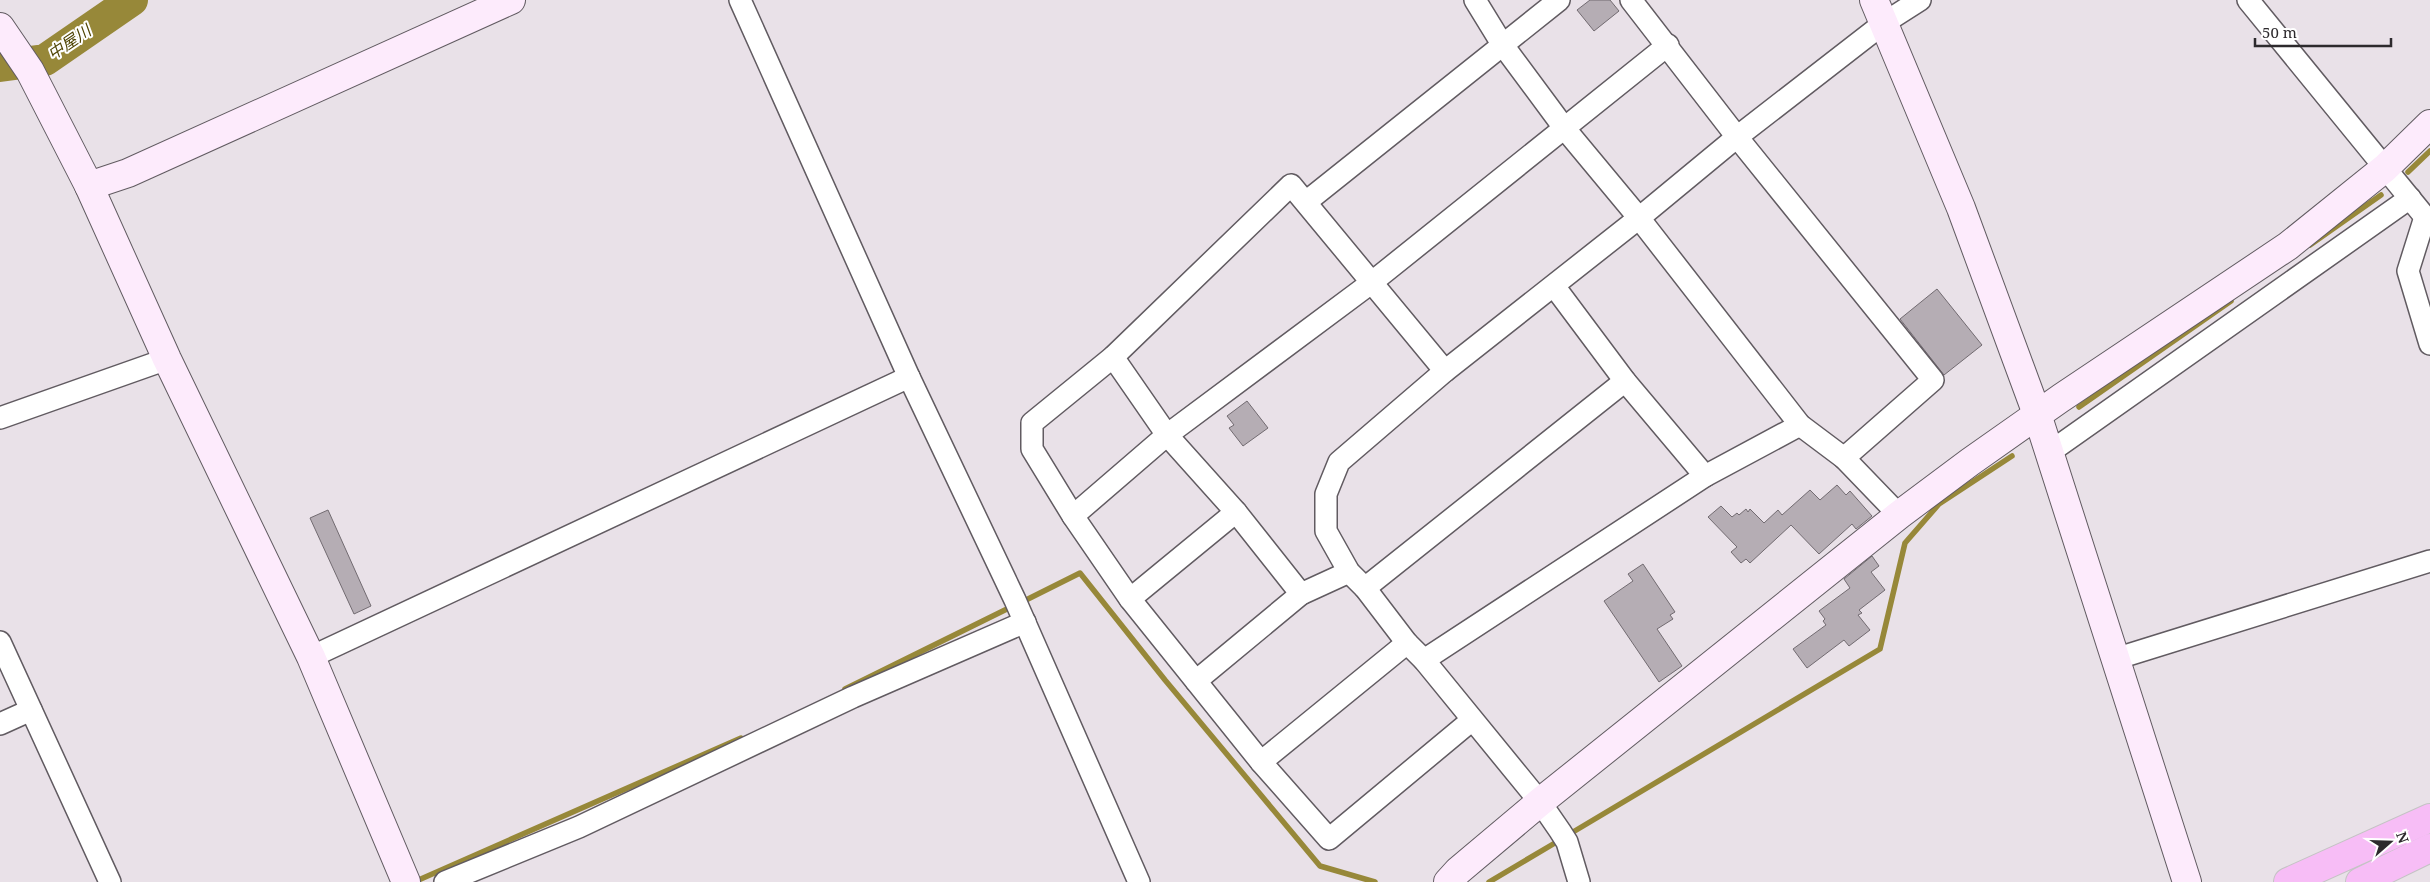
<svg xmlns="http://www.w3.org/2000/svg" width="2430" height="882" font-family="'Noto Serif','Noto Sans JP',serif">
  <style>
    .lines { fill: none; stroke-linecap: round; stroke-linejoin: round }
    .stream { stroke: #978839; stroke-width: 5.5 }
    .river { stroke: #978839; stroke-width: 32 }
    .building { fill: #b5adb4; stroke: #726b71 }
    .street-casing { stroke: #615b61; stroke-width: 24 }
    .secondary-casing { stroke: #615b61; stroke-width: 30 }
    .highway-casing { stroke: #c4c3c4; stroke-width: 30 }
    .street { stroke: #fff; stroke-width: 21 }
    .secondary { stroke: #fdebfc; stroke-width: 28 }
    .highway { stroke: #f7bdf6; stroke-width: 28 }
    .labels { text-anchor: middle; stroke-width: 4; stroke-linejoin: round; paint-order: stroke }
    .water-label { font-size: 16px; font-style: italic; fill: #4d4200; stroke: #fff }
  </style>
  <rect width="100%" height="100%" fill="#e9e1e8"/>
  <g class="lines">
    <!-- stream -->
    <g class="stream">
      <path d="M2408 172 2430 151"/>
      <path d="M2310 245 2381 195"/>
      <path d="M2079 407 2231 301"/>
      <path d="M1022 602 1080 573 1165 680 1320 866 1375 882"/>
      <path d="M845 689 1013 606"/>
      <path d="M1568 835 1880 649 1905 543 1939 504 2012 456"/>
      <path d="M414 882 741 738"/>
      <path d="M1489 882 1560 840"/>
    </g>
    <!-- river -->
    <path class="river" d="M0 66 45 60 132 0"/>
  </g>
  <!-- building -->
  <g class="building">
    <path d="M1590 0H1610L1619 11 1594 31 1577 10Z"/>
    <path d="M1937 289 1982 345 1944 375 1900 319Z"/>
    <path d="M1247 401 1268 428 1243 446 1229 428 1234 425 1227 416Z"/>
    <path d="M1837 485 1846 495 1850 491 1872 516 1856 529 1852 524 1819 554 1791 525 1750 563 1746 559 1741 563 1731 552 1737 547 1708 517 1721 506 1732 517 1737 513 1739 515 1746 509 1748 512 1750 509 1764 523 1778 510 1782 515 1810 490 1820 500Z"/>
    <path d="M328 510 371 606 354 614 310 518Z"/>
    <path d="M1872 556 1879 566 1871 572 1885 590 1859 610 1862 613 1858 615 1870 630 1849 646 1844 640 1807 668 1793 649 1826 625 1823 621 1825 619 1819 611 1850 588 1844 579Z"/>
    <path d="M1643 564 1675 612 1670 615 1673 619 1657 629 1682 666 1659 682 1604 601 1633 581 1628 574Z"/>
  </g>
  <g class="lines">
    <!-- street casing -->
    <g class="street-casing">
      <g id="street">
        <path d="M740 0 909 377 1015 600 1139 882"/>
        <path d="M1475 0 1502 44 1565 129 1639 218 1800 425 1844 458 1899 515"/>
        <path d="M1631 0 1737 137 1933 380 1844 458"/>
        <path d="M2248 0 2430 223"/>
        <path d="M1306 202 1559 0"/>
        <path d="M2425 217 2408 271 2430 344"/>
        <path d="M1554 286 1625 381 1705 476"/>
        <path d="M1113 357 1167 435 1236 512 1301 594"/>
        <path d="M1445 371 1291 185 1113 357 1032 423V449L1073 516 1130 599 1261 762 1329 839 1472 720"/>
        <path d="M0 418 167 359"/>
        <path d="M2050 452 2410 198"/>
        <path d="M1073 516 1167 435 1371 283 1668 45"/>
        <path d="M1365 588 1625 381"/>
        <path d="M1130 599 1236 512"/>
        <path d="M0 642 110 882"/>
        <path d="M311 657 909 377"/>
        <path d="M2115 659 2430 561"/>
        <path d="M1424 660 1705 476 1800 425"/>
        <path d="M1196 681 1301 594 1349 572"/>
        <path d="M0 724 31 710"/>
        <path d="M1261 762 1407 643"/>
        <path d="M445 882 579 827 853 697 1025 622"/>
        <path d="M1579 882 1567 842 1560 831 1540 802 1424 660 1407 643 1365 588 1349 572 1326 531V494L1339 462 1445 371 1639 218 1737 137 1884 23 1920 0"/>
      </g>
    </g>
    <!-- secondary casing -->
    <g class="secondary-casing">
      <g id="secondary">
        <path d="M1874 0 1961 208 2037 414 2187 882"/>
        <path d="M0 27 30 71 89 186 167 359 311 657 406 882"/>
        <path d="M89 186 128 173 511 0"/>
        <path d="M1448 882 1458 871 1540 802 1899 515 1970 462 2061 398 2288 246 2385 168 2430 124"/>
      </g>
    </g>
    <!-- highway casing -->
    <g class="highway-casing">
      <g id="highway">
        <path d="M2288 882 2430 818"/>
        <path d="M2360 882 2430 848"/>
      </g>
    </g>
    <!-- street -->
    <use href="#street" class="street"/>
    <!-- secondary -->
    <use href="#secondary" class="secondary"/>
    <!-- highway -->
    <use href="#highway" class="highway"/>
  </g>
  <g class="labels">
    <!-- water labels -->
    <g class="water-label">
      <text transform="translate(69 42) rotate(-34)" y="6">中屋川</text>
    </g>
  </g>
  <!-- north arrow -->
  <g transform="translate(2390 842) rotate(70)" stroke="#ffffff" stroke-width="4" paint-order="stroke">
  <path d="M0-4L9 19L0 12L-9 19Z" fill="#2d2a2d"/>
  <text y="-8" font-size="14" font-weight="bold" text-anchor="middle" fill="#2d2a2d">N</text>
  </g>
  <!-- scale -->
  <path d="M2255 38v8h136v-8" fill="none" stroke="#2d2a2d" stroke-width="2.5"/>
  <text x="2262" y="38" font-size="15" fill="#2d2a2d" stroke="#ffffff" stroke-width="4" paint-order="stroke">50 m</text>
</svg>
